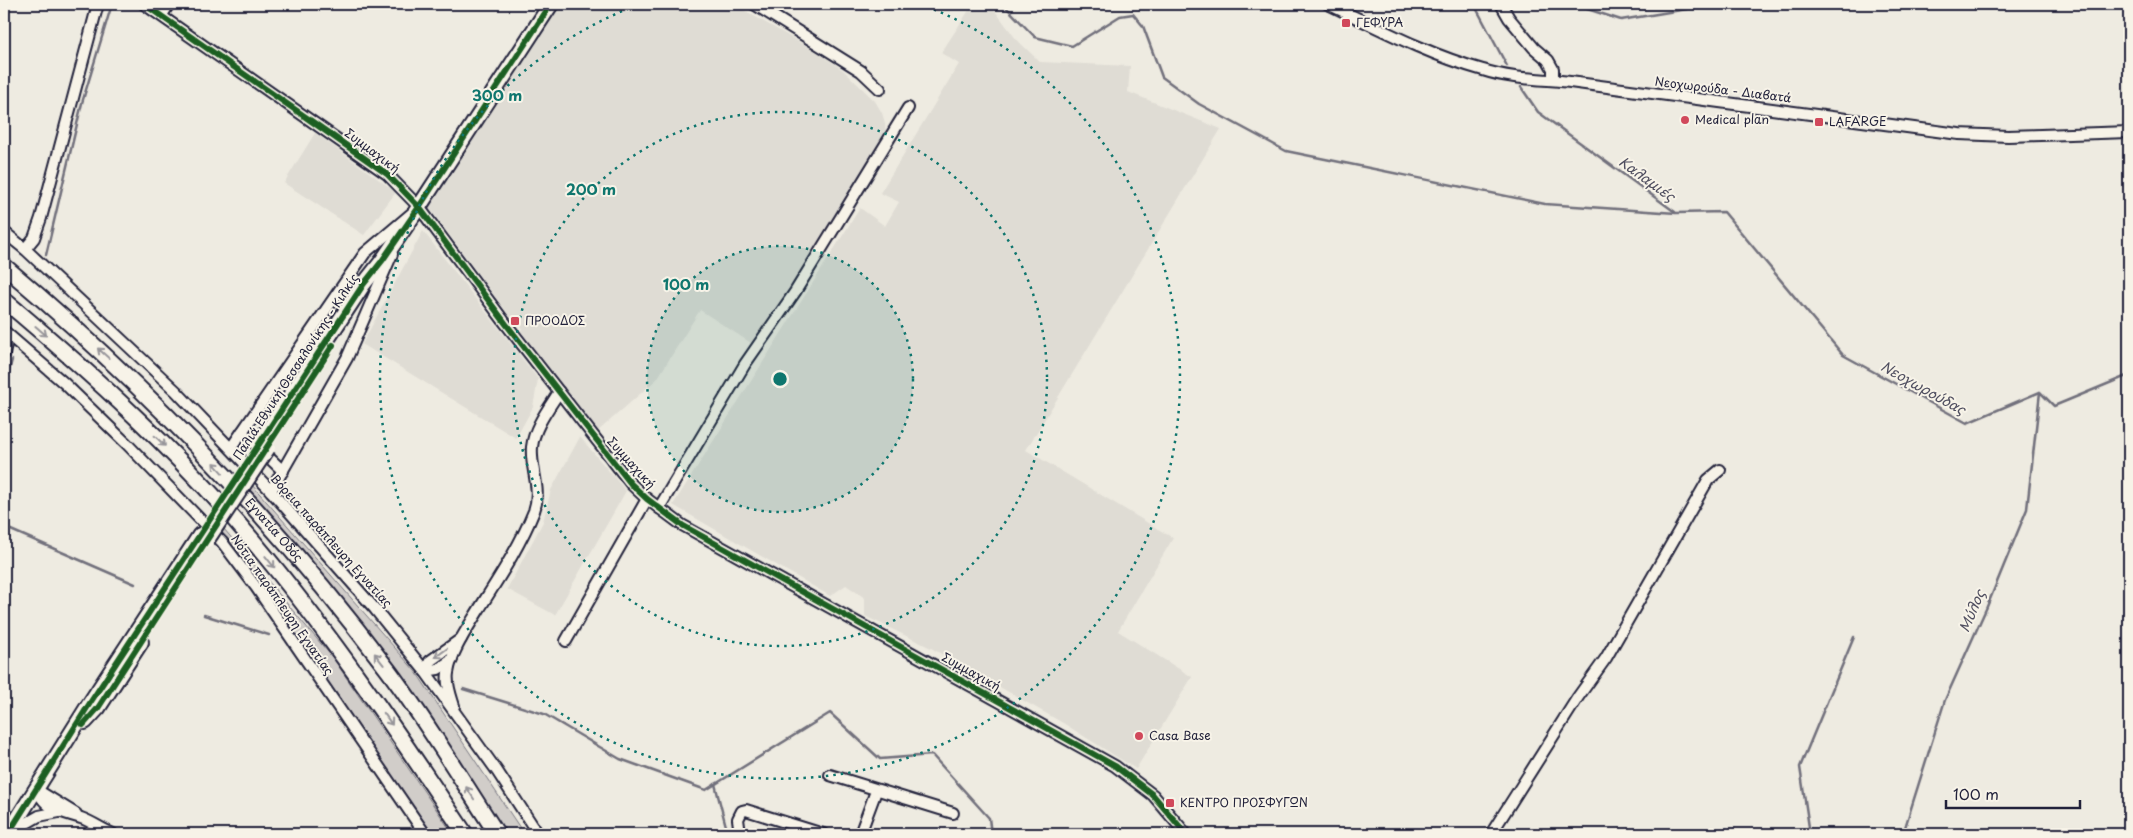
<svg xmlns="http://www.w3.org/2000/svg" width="2133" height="838" font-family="'Playpen Sans',sans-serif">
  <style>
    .built { fill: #dfdcd4 }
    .green { fill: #d1cdc9; stroke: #7a7882 }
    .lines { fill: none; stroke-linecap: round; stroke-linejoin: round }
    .stream { stroke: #716f7b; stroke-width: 2.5 }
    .minor-casing { stroke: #22223b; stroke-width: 14 }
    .major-casing { stroke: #22223b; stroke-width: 18 }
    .highway-casing { stroke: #22223b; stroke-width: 19 }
    .minor { stroke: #f7f3e8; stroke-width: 10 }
    .major { stroke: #f7f3e8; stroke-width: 14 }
    .highway { stroke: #f7f3e8; stroke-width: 15 }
    .major-bridge-casing { stroke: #22223b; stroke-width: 18; stroke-linecap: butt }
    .major-bridge { stroke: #f7f3e8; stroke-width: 14 }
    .cycleway-casing { stroke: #f7f3e8; stroke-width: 9 }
    .cycleway { stroke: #1b5e20; stroke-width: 6 }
    .oneway { stroke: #97959a }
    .ring { fill: none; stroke: #0f766e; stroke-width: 2.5; stroke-dasharray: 2.5 5 }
    .poi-dot { fill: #d1495b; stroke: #f7f3e8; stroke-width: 2 }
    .labels { text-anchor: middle; stroke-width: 4; stroke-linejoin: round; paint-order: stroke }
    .poi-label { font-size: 12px; fill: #22223b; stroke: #f7f3e8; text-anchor: start }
    .street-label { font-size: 12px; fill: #22223b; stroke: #f7f3e8 }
    .water-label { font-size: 14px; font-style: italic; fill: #504f60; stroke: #f7f3e8 }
    .centre { fill: #0f766e; stroke: #f7f3e8; stroke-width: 2.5 }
    .ring-label { font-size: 15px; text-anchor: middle; font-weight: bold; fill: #0f766e; stroke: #f7f3e8; stroke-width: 4; stroke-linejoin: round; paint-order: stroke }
  </style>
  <rect width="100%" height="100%" fill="#eeebe1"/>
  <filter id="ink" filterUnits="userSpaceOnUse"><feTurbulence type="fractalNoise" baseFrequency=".02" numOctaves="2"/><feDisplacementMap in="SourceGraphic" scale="10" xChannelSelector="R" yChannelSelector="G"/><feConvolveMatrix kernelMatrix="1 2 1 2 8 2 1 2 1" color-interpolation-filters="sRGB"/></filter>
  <g filter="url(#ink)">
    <!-- built -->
    <g class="built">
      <path d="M560 4H733L820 54 843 70 875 101 882 113 885 123 886 138 754 345 700 310 657 379 597 432 521 331 522 328 515 318H511L428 206Z"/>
      <path d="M973 4H990L1016 39 1040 62 1130 66 1128 92 1221 129 1026 450 1173 538 1118 631 1192 677 1136 769 1063 723 931 648 865 616V598L846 585 830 596 673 505 860 208 885 226 899 202 880 193 959 64 941 53Z"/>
      <path d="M315 133 396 192 364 235 284 183Z"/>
      <path d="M423 231 538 379 533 407 516 438 362 344Z"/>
      <path d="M580 437 626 491 555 615 507 589 543 522 551 490Z"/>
    </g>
    <!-- green -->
    <g class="green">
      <path d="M252 485 416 672 524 834H506L403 677 246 492Z"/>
      <path d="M224 529 333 658 453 834H431L254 576 220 537Z"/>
    </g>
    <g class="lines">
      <!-- stream -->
      <g class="stream">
        <path d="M1003 4 1035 37 1072 46 1120 16 1133 14 1143 26 1162 77 1199 104 1286 151 1545 204 1676 213 1724 212 1843 355 1967 423 2040 392 2054 406 2129 375"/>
        <path d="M1474 4 1507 66"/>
        <path d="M1572 4 1621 20 1717 4"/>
        <path d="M1521 87 1538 112 1675 212"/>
        <path d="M46 255 82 103 112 4"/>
        <path d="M4 390 12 360"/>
        <path d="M4 527 135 584"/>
        <path d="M204 615 269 635"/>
        <path d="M463 689 544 714 620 759 706 790 830 713 880 759 932 755 989 818 991 834"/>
        <path d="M715 784 728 834"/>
        <path d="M1810 834 1800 767 1854 637"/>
        <path d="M1903 834 1945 700 1986 609 2027 509 2040 392"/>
      </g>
      <!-- minor casing -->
      <g class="minor-casing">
        <g id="minor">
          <path d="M144 4 387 174 419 207 506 324 631 484 647 499 682 525 1115 766 1153 795 1186 834"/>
          <path d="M754 4 861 71 880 89"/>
          <path d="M1328 4C1378 28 1429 55 1483 70 1510 79 1541 79 1570 82L1959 134 2008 136 2129 132"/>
          <path d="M1501 4 1509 18 1534 48 1548 60 1553 69V80"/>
          <path d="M162 15 169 4"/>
          <path d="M4 232 25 249 176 391 271 491 375 609 425 671 497 771 538 834"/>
          <path d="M25 249 34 238 41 218 98 4"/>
          <path d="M4 331 64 383 127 444 222 542 256 587 425 834"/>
          <path d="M4 354 8 335"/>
          <path d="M242 432 283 471"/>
          <path d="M231 448 365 253 411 214"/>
          <path d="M271 491 347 358 392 254"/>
          <path d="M659 508 745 364 795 292 908 108"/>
          <path d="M566 641 647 499"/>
          <path d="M425 671 430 661 461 639"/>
          <path d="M425 671 438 669 452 660"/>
          <path d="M454 706C451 696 446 684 448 673 451 652 467 629 478 611 498 579 520 546 534 511 542 488 530 469 532 447 534 427 549 408 559 392"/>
          <path d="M830 775 953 813"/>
          <path d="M36 789C48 811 59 811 81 818 92 822 102 829 113 834"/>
          <path d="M37 790 76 814"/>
          <path d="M11 832 39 816 59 812"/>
          <path d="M740 834 738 819 742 811 746 810 823 834"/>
          <path d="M860 834 876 791"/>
          <path d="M1491 834 1578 697 1606 658 1708 480 1720 470"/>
        </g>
      </g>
      <!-- major casing -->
      <g class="major-casing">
        <g id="major">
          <path d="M259 443 363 285 382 261 419 207 551 4"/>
          <path d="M85 722 98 708 141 642"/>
          <path d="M8 834 90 703 200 535"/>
        </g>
      </g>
      <!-- highway casing -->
      <g class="highway-casing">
        <g id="highway">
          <path id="s1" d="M4 266C146 386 276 521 388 670 427 722 461 779 497 834"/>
          <path d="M4 300C92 374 178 452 253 541 331 634 398 733 465 834"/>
        </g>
      </g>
      <!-- minor -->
      <use href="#minor" class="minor"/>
      <!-- major -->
      <use href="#major" class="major"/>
      <!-- highway -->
      <use href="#highway" class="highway"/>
      <!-- major-bridge casing -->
      <g class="major-bridge-casing">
        <path id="major-bridge" d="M207 540 268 448"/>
      </g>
      <!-- major-bridge -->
      <use href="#major-bridge" class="major-bridge"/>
      <!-- cycleway casing -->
      <g class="cycleway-casing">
        <g id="cycleway">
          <path d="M144 4 387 174 419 207 506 324 631 484 647 499 682 525 1115 766 1153 795 1186 834"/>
          <path d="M83 725 98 708 333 345"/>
          <path d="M8 834 90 703 363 285 382 261 419 207 551 4"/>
        </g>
      </g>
      <!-- cycleway -->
      <use href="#cycleway" class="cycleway"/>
    </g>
    <!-- one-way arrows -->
    <defs><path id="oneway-shaft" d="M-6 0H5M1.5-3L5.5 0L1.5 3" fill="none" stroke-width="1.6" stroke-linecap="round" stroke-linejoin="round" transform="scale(1.25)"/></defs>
    <g class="oneway">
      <use href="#oneway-shaft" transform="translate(41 331) rotate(41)"/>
      <use href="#oneway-shaft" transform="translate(103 353) rotate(-138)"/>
      <use href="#oneway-shaft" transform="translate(160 441) rotate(44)"/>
      <use href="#oneway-shaft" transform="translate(218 468) rotate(-132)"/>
      <use href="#oneway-shaft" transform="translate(270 562) rotate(51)"/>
      <use href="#oneway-shaft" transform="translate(441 653) rotate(144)"/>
      <use href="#oneway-shaft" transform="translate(379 659) rotate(-128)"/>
      <use href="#oneway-shaft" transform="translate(388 719) rotate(55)"/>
      <use href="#oneway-shaft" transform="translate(470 793) rotate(-123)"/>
    </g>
  </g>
  <!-- distance rings -->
  <circle cx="780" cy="379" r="133" fill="#0f766e" fill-opacity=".12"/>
  <g class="ring">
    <circle cx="780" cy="379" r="133"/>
    <circle cx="780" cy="379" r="267"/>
    <path d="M920 4A400 400 0 1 1 640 4"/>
  </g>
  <!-- markers -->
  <g class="poi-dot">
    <rect x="1341" y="18" width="10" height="10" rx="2.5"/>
    <circle cx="1685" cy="120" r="5"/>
    <rect x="1814" y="117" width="10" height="10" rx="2.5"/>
    <rect x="510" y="316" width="10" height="10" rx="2.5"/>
    <circle cx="1139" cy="736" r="5"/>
    <rect x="1165" y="798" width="10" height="10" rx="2.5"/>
  </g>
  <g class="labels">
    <!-- poi labels -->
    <g class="poi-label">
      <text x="1356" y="27">ΓΕΦΥΡΑ</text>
      <text x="1695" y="124">Medical plan</text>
      <text x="1829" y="126">LAFARGE</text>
      <text x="525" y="325">ΠΡΟΟΔΟΣ</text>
      <text x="1149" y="740">Casa Base</text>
      <text x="1180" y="807">ΚΕΝΤΡΟ ΠΡΟΣΦΥΓΩΝ</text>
    </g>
    <!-- street labels -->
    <g class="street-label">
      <text transform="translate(1723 90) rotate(7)" y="4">Νεοχωρούδα - Διαβατά</text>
      <text transform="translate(372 151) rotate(37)" y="4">Συμμαχική</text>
      <text transform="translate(296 367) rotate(-57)" y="4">Παλιά Εθνική Θεσσαλονίκης - Κιλκίς</text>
      <text transform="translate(631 463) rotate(48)" y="4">Συμμαχική</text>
      <text dy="4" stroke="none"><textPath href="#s1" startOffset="378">Εγνατία Οδός</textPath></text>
      <text transform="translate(331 541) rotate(48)" y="4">Βόρεια παράπλευρη Εγνατίας</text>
      <text transform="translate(282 605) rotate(55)" y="4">Νότια παράπλευρη Εγνατίας</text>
      <text transform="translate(971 672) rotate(29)" y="4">Συμμαχική</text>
    </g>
    <!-- water labels -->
    <g class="water-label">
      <text transform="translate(1647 179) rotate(36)" y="5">Καλαμιές</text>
      <text transform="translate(1923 388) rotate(29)" y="5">Νεοχωρούδας</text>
      <text transform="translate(1972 611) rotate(-67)" y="5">Μύλος</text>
    </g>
  </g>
  <circle cx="780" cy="379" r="8" class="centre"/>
  <g class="ring-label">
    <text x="497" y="101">300 m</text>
    <text x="591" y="195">200 m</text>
    <text x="686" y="290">100 m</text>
  </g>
  <!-- margin -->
  <rect width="2133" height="838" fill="none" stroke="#f7f3e8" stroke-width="20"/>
  <rect x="10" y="10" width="2113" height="818" fill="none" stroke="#22223b" stroke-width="2" filter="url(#ink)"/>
  <!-- scale -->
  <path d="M1946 800v8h134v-8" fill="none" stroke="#22223b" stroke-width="2.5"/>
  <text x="1953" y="800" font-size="15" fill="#22223b" stroke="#f7f3e8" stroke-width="4" paint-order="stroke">100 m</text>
</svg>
